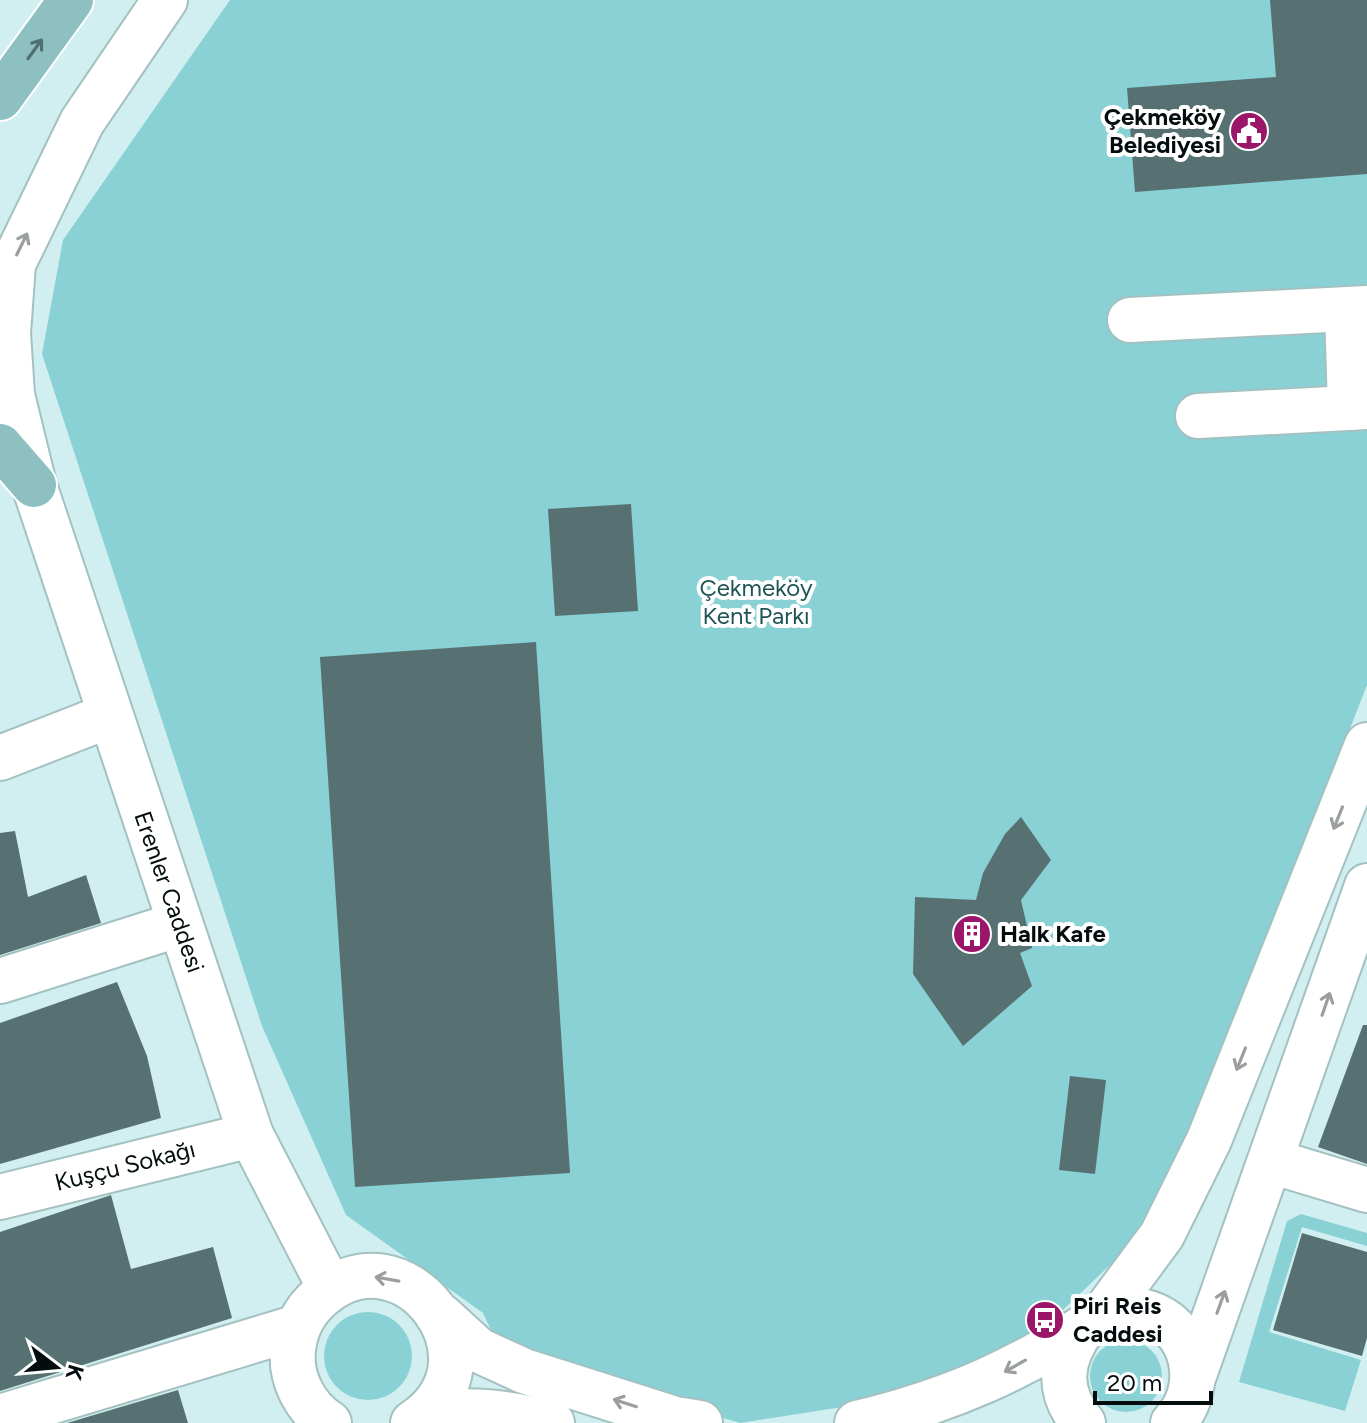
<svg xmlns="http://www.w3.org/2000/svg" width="1367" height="1423" font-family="Figtree,sans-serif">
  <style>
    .green { fill: #89d1d4 }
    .building { fill: #577172 }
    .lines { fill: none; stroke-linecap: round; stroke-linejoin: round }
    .minor-casing { stroke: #a4c1c2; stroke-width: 48 }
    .major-casing { stroke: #fff; stroke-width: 48 }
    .minor { stroke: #fff; stroke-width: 44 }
    .major { stroke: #8ec0c2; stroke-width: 44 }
    .oneway { stroke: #506f71 }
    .oneway2 { stroke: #9b9e9f }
    .labels { text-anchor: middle; stroke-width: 8; stroke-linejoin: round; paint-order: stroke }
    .poi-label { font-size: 24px; font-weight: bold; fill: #040d0e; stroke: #fff; text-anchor: start }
    .park-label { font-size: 24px; fill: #1e5456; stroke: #fff }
    .street-label { font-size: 24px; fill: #040d0e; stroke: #fff }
  </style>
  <rect width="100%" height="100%" fill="#d1eff0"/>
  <!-- green -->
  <g class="green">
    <path d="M230 0H1367V685L1159 1218 1014 1357 920 1395 740 1423 501 1351 483 1313 346 1215 262 1026 42 354 63 240Z"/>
    <path d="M1301 1214 1367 1233V1246L1302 1227 1269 1332 1361 1360 1345 1411 1239 1382 1287 1221Z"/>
    <circle cx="368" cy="1356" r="44"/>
    <circle cx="1126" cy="1376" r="36"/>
  </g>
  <!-- building -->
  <g class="building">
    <path d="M1270 0H1367V174L1135 192 1127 88 1276 77Z"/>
    <path d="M631 504 638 611 555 616 548 509Z"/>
    <path d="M536 642 570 1173 355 1187 320 657Z"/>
    <path d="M1021 817 1051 860 1021 900 1032 948 1020 953 1032 986 963 1046 913 974 915 897 976 900 983 873 1005 834Z"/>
    <path d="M15 831 28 897 86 875 101 923 0 955V833Z"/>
    <path d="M117 982 147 1056 161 1118 0 1164V1023Z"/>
    <path d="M1363 1025H1367V1164L1318 1147Z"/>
    <path d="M1070 1076 1106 1080 1095 1174 1059 1170Z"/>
    <path d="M111 1195 131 1269 213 1247 232 1318 0 1391V1232Z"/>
    <path d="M1302 1233 1367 1252V1338L1362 1356 1273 1330Z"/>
    <path d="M178 1390 188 1423H67Z"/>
  </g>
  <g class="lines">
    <!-- minor casing -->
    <g class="minor-casing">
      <g id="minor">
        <path d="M165 0 82 122 13 264 8 333 12 395 34 485 251 1135 330 1288"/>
        <path d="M1347 309 1350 408"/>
        <path d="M1130 320 1367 308"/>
        <path d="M1198 416 1367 407"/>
        <path d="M0 758 108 716"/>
        <path d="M0 981 180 924"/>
        <path d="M1271 1161 1367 1190"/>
        <path d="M0 1197 251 1135"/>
        <path d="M1102 1316 1162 1235 1209 1140 1367 745"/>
        <path d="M442 1317 478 1350 524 1371 675 1419 700 1423"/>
        <path d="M1194 1375 1367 886"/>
        <path d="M426 1415C470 1407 508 1413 552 1423"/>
        <path d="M0 1417 298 1327"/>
        <path d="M329 1423C305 1408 290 1378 293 1350 295 1329 304 1311 320 1297 403 1223 509 1361 413 1423"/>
        <path d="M857 1423C953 1400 1020 1369 1102 1316 1116 1312 1131 1309 1145 1312 1195 1325 1207 1389 1173 1423"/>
        <path d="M1083 1423C1056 1391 1060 1360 1083 1328"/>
      </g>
    </g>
    <!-- major casing -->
    <g class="major-casing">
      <g id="major">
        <path d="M0 98 71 0"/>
        <path d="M0 446 34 485"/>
      </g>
    </g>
    <!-- minor -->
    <use href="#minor" class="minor"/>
    <!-- major -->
    <use href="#major" class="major"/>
  </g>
  <!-- one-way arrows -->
  <defs><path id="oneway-shaft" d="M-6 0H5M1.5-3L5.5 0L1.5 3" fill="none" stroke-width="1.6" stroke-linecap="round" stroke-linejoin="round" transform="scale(2)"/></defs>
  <use class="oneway" href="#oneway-shaft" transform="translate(35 49) rotate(-54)"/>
  <g class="oneway2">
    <use href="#oneway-shaft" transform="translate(22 244) rotate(-64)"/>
    <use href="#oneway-shaft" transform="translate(1338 818) rotate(112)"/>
    <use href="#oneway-shaft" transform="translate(1326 1004) rotate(-71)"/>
    <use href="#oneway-shaft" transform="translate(1241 1059) rotate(112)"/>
    <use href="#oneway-shaft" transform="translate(387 1279) rotate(-170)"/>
    <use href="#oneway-shaft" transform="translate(1221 1302) rotate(-70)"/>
    <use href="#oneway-shaft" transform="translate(1015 1366) rotate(151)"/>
    <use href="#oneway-shaft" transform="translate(625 1403) rotate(-162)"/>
  </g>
  <!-- icons -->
  <defs>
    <g id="civic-disc" transform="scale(2)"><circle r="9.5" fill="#9b1568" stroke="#fff"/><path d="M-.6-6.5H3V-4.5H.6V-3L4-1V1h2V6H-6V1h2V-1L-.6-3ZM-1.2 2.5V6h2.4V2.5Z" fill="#fff"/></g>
    <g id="building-disc" transform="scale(2)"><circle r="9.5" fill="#9b1568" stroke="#fff"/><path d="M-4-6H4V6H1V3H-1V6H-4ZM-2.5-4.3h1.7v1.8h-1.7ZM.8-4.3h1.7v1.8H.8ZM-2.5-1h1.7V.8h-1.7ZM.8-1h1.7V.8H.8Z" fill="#fff"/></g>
    <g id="bus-disc" transform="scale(2)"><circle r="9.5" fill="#9b1568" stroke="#fff"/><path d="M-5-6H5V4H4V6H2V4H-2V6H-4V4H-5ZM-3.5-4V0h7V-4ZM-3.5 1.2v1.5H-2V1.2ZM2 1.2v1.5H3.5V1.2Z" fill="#fff"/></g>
  </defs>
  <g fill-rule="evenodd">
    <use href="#civic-disc" x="1249" y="131"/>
    <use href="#building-disc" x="972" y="934"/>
    <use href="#bus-disc" x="1045" y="1320"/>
  </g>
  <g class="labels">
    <!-- poi labels -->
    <g class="poi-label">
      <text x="1221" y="125" text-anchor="end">Çekmeköy<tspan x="1221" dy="28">Belediyesi</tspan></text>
      <text x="1000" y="942">Halk Kafe</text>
      <text x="1073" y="1314">Piri Reis<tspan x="1073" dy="28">Caddesi</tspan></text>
    </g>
    <!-- park labels -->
    <g class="park-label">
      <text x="756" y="596">Çekmeköy<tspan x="756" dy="28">Kent Parkı</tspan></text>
    </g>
    <!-- street labels -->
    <g class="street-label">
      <text transform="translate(169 892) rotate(71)" y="8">Erenler Caddesi</text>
      <text transform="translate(125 1166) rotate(-14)" y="8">Kuşçu Sokağı</text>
    </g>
  </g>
  <!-- north arrow -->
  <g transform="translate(56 1367) rotate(106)" stroke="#ffffff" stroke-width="6" paint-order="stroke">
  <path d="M0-6L14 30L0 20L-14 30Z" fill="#040d0e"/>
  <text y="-12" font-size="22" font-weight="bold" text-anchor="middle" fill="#040d0e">K</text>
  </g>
  <!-- scale -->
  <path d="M1095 1391v12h116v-12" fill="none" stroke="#040d0e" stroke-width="4"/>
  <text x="1107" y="1391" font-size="24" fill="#040d0e" stroke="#ffffff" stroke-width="6" paint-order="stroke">20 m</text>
</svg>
